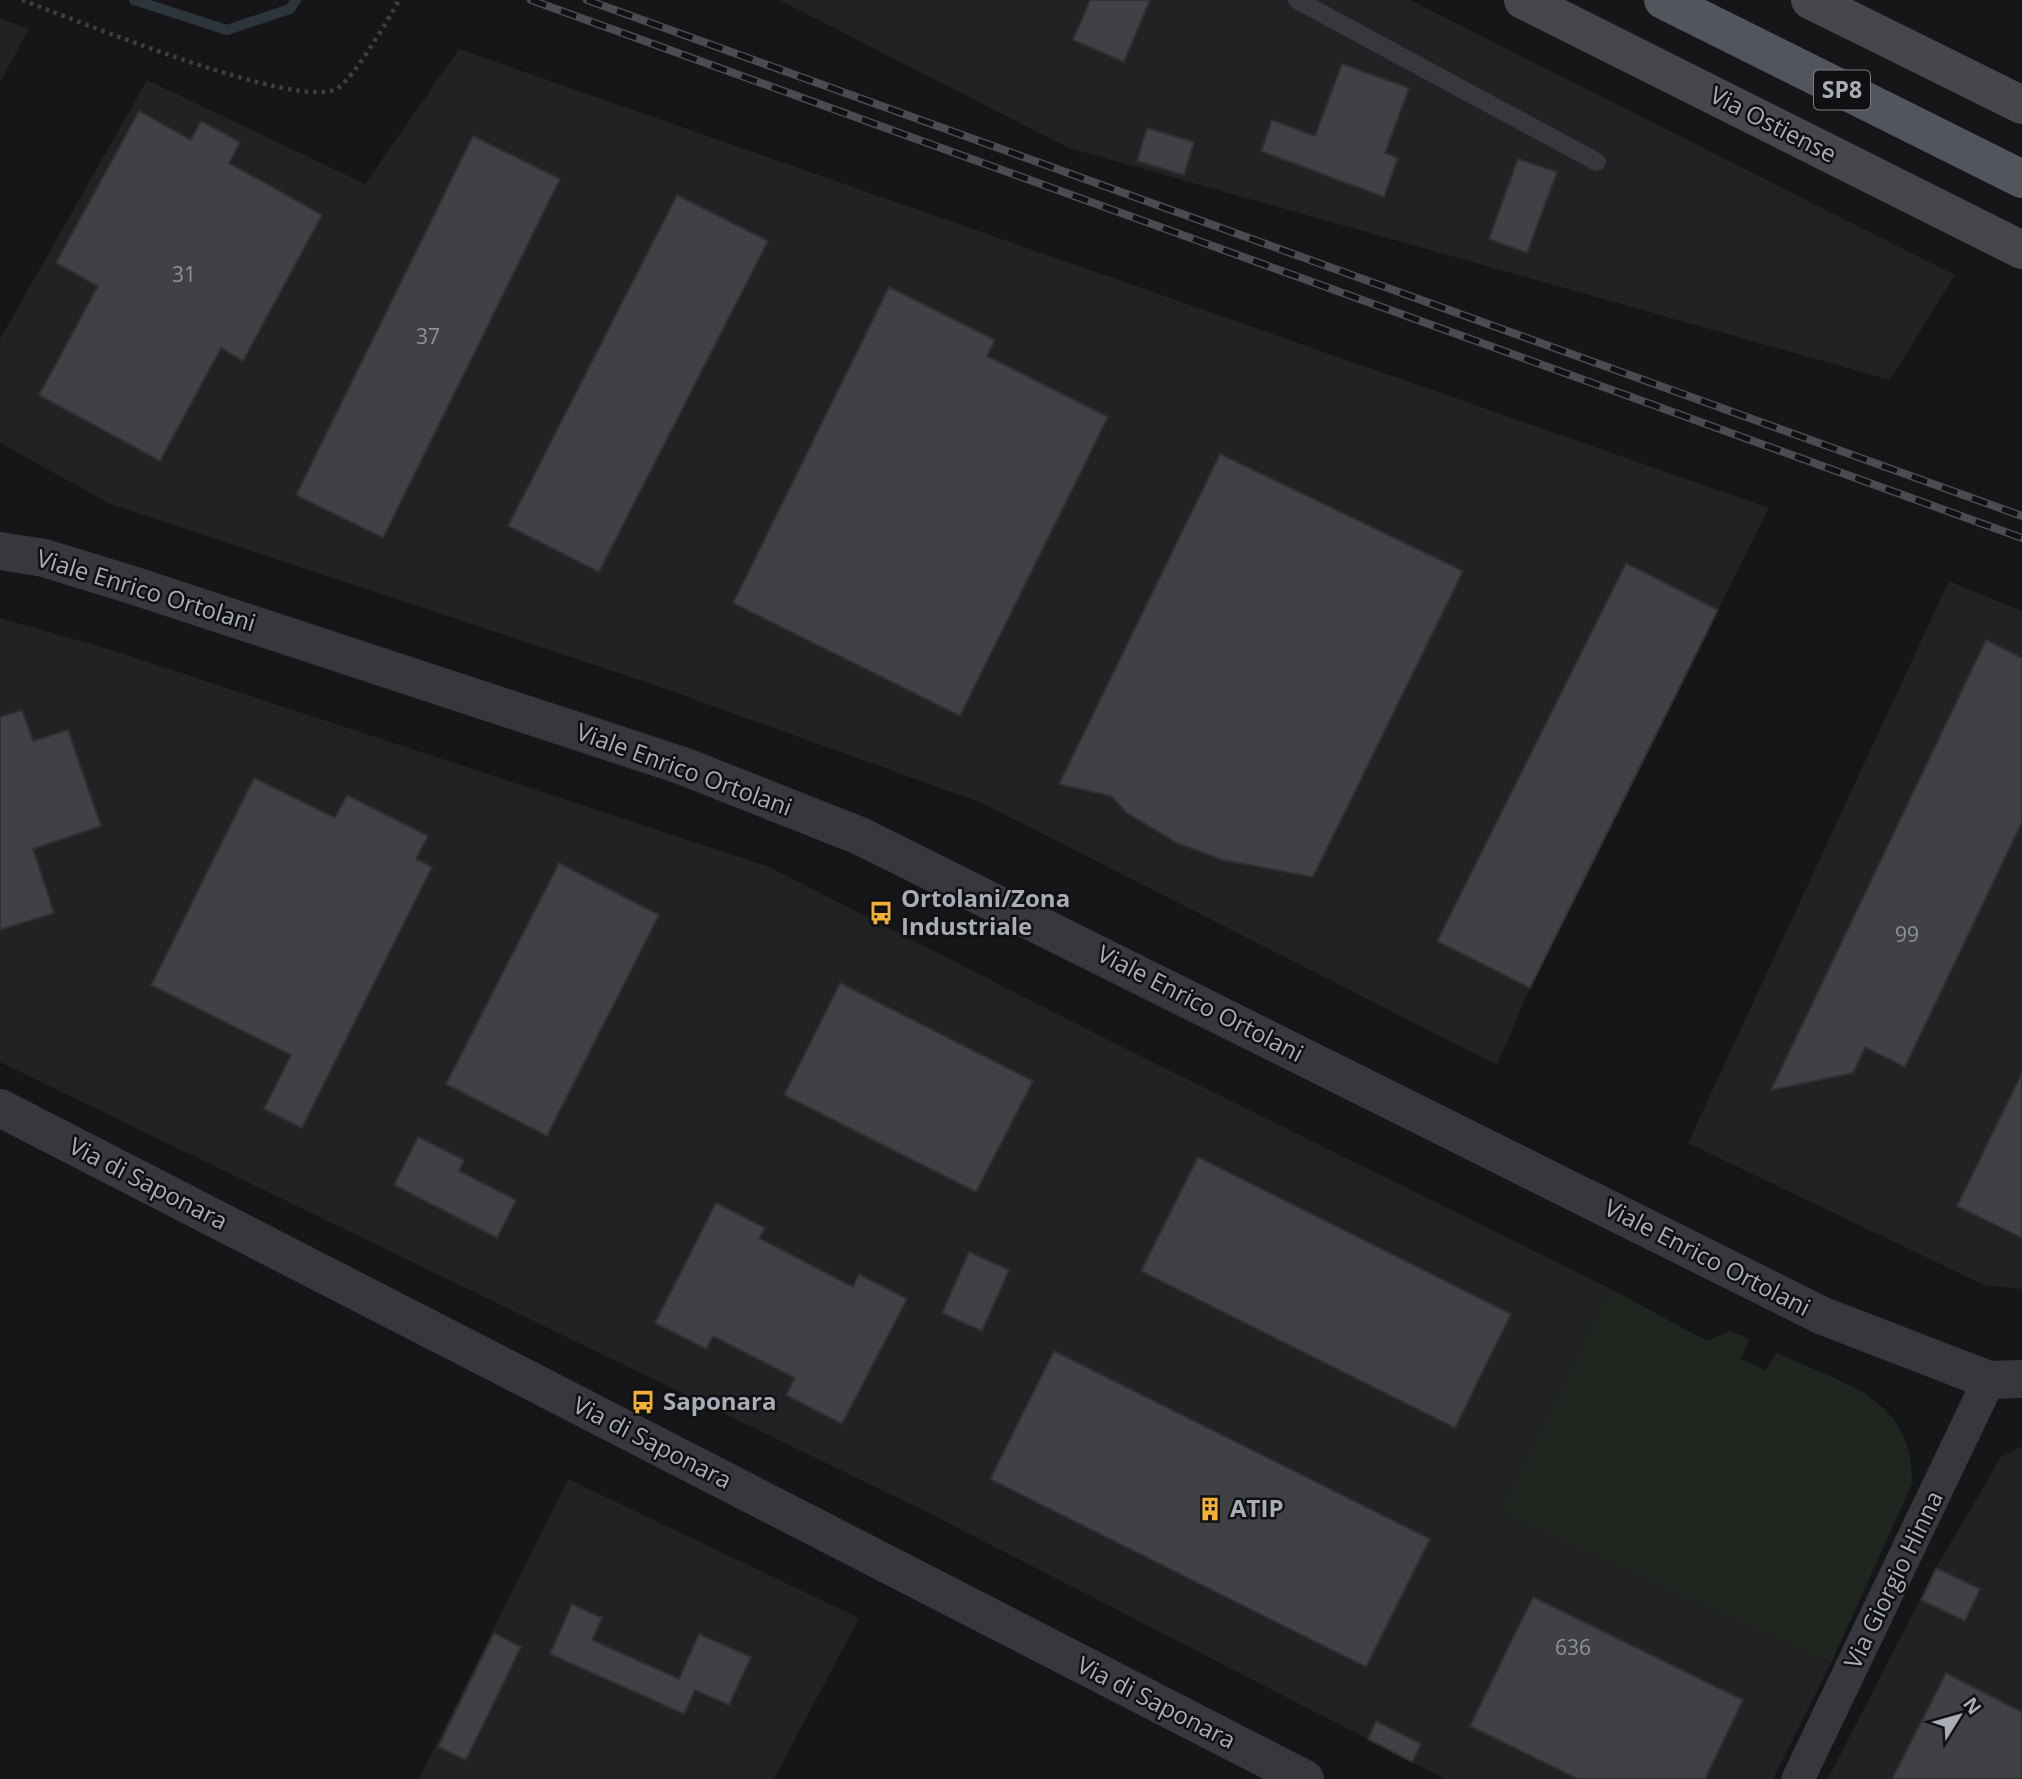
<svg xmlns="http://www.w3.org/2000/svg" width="2022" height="1779" font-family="'Open Sans',sans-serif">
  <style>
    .built { fill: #222225 }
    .green { fill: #1e261f }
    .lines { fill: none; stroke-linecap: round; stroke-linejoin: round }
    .stream { stroke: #2c353c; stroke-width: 10 }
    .building { fill: #404145; stroke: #303034; stroke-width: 2 }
    .path { stroke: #3d3f44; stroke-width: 4.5; stroke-dasharray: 3.5 5; stroke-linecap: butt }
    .service { stroke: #37383d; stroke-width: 18 }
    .minor { stroke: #37383d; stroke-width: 33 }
    .tertiary { stroke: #37383d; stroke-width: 38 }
    .secondary { stroke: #45474d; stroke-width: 38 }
    .primary { stroke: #53555c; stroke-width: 38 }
    .rail-casing { stroke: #4a4c52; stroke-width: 8 }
    .rail { stroke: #111113; stroke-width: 5; stroke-dasharray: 16; stroke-linecap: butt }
    .labels { text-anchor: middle; stroke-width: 5; stroke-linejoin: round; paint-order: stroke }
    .number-label { font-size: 21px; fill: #8e929b }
    .shield { fill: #111113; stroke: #7b7e86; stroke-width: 2 }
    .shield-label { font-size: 23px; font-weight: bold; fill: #a8adb8 }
    .street-label { font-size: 24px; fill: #a8adb8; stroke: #111113 }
    .poi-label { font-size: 24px; font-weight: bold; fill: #a8adb8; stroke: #111113; text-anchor: start }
  </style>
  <rect width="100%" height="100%" fill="#161618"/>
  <!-- built -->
  <g class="built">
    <path d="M779 0H1410L1955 275 1890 380 1069 148Z"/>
    <path d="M0 18 29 29 0 82Z"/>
    <path d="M459 49 1769 508 1530 988 1497 1065 982 803 646 682 110 504 0 443V339L147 80 365 184Z"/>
    <path d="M1949 581 2022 611V1289L1984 1285 1688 1143Z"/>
    <path d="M0 618 115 651 769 867 1128 1050 1611 1289 1502 1512 1831 1663 1773 1779H1445L929 1513 0 1062Z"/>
    <path d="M2022 1446V1779H1828L1936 1568 2001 1457Z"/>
    <path d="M568 1479 859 1618 774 1779H419Z"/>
  </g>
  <!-- green -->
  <path class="green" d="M1611 1289 1707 1341 1730 1331 1749 1339 1741 1359 1765 1370 1777 1353C1843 1384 1914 1397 1912 1484L1831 1663 1501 1512Z"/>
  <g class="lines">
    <!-- stream -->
    <path class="stream" d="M134 0 227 30 290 9 296 0"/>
  </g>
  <!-- building -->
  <g class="building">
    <path d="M1090 0H1150L1124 62 1073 40Z"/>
    <path d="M1342 64 1409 88 1385 153 1398 158 1384 197 1261 151 1272 120 1315 136Z"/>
    <path d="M139 111 191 140 201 121 240 142 229 163 322 215 243 361 221 348 160 461 39 395 98 286 56 263Z"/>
    <path d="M1147 128 1194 142 1184 175 1137 161Z"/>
    <path d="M473 136 560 179 383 538 296 495Z"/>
    <path d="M1518 159 1557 172 1527 253 1489 239Z"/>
    <path d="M677 195 768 241 599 572 508 526Z"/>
    <path d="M889 287 995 340 987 356 1108 417 960 716 733 603Z"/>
    <path d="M1220 454 1463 571 1313 877 1223 860 1177 843 1127 813 1111 796 1059 784Z"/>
    <path d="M1626 563 1718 610 1530 988 1437 941Z"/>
    <path d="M1986 640 2022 658V822L1905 1067 1865 1047 1853 1073 1771 1090Z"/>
    <path d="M22 710 33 741 68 730 101 826 33 849 54 913 0 930V717Z"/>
    <path d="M254 778 335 818 347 795 428 836 416 859 432 867 302 1128 264 1109 291 1055 151 985Z"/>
    <path d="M559 863 659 915 547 1136 446 1084Z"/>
    <path d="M840 983 1033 1081 976 1192 784 1095Z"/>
    <path d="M2022 1073V1238L1957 1206Z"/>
    <path d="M418 1137 464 1160 459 1171 516 1200 497 1238 394 1185Z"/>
    <path d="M1198 1157 1511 1314 1455 1428 1141 1271Z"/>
    <path d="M716 1203 765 1228 759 1238 853 1287 859 1274 907 1299 842 1424 786 1395 795 1378 713 1336 706 1349 655 1323Z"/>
    <path d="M969 1252 1009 1270 982 1331 942 1313Z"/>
    <path d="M1054 1351 1430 1539 1366 1667 990 1479Z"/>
    <path d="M1936 1568 1980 1589 1965 1621 1921 1600Z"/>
    <path d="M1533 1597 1743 1700 1705 1779H1578L1470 1726Z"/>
    <path d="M572 1604 602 1618 592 1640 679 1679 699 1634 751 1657 729 1705 695 1690 684 1714 550 1654Z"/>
    <path d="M494 1633 521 1647 466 1760 438 1747Z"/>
    <path d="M1946 1673 2022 1712V1779H1892Z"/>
    <path d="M1376 1721 1421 1744 1412 1762 1368 1739Z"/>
  </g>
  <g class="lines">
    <!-- path -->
    <path class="path" d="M22 0C71 18 301 113 338 88 355 76 388 20 399 0"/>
    <!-- service -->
    <path class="service" d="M1297 0 1597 162"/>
    <!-- minor -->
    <path class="minor" d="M1798 1779 1989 1380"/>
    <!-- tertiary -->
    <g class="tertiary">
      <path d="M0 551 44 558 132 585 683 766 860 836 1823 1316 1989 1380 2022 1379"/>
      <path d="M0 1108 1305 1779"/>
    </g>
    <!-- secondary -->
    <g class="secondary">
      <path d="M1523 0 2022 250"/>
      <path d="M1810 0 2022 105"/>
    </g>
    <!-- primary -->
    <path class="primary" d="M1663 0 2022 179"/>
    <!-- rail casing -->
    <g class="rail-casing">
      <g id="rail">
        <path d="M531 0 2022 538"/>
        <path d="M587 0 2022 516"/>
      </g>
    </g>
    <!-- rail -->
    <use href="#rail" class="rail"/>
  </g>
  <!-- icons -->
  <defs>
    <g id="bus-bare" transform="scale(1.89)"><path d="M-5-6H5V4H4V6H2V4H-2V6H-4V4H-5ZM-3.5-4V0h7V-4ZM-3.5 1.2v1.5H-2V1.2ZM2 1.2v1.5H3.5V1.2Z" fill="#f2b134" stroke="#111113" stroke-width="2.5" paint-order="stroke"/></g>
    <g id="building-bare" transform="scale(1.89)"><path d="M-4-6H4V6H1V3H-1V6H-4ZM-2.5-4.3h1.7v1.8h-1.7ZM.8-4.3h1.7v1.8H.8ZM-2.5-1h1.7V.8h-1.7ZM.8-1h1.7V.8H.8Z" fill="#f2b134" stroke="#111113" stroke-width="2.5" paint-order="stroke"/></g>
  </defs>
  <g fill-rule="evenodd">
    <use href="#bus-bare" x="881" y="913"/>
    <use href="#bus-bare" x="643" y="1402"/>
    <use href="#building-bare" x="1210" y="1509"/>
  </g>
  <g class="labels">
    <!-- number labels -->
    <g class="number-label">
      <text x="184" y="282">31</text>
      <text x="428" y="344">37</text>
      <text x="1907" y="942">99</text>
      <text x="1573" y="1655">636</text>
    </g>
    <!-- shield labels -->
    <rect class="shield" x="1814" y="70.5" width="56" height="39" rx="5"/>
    <g class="shield-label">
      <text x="1842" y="98">SP8</text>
    </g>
    <!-- street labels -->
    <g class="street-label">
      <text transform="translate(1773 125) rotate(27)" y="8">Via Ostiense</text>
      <text transform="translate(146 591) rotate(17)" y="8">Viale Enrico Ortolani</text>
      <text transform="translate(684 770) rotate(20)" y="8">Viale Enrico Ortolani</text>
      <text transform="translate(1200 1004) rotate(27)" y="8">Viale Enrico Ortolani</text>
      <text transform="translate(148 1184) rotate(27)" y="8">Via di Saponara</text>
      <text transform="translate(1707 1258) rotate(27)" y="8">Viale Enrico Ortolani</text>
      <text transform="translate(652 1443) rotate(27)" y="8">Via di Saponara</text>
      <text transform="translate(1894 1580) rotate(-64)" y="8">Via Giorgio Hinna</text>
      <text transform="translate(1156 1703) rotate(27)" y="8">Via di Saponara</text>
    </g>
    <!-- poi labels -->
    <g class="poi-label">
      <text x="901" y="907">Ortolani/Zona<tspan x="901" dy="28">Industriale</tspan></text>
      <text x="663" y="1410">Saponara</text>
      <text x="1230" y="1517">ATIP</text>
    </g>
  </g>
  <!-- north arrow -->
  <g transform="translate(1959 1716) rotate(53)" stroke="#111113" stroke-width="5" paint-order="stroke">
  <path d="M0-5L12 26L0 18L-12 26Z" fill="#a8adb8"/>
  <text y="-10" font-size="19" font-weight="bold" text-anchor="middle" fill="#a8adb8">N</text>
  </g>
</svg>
